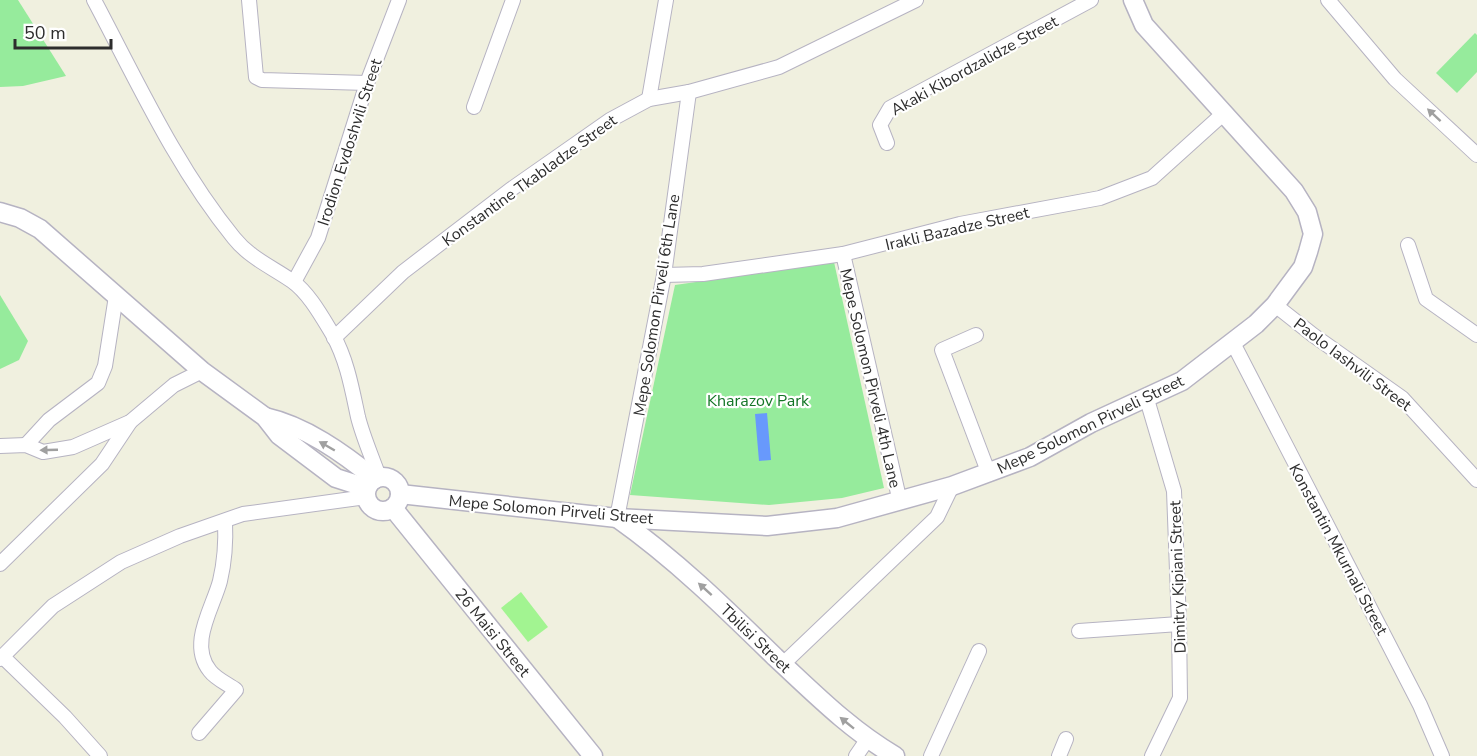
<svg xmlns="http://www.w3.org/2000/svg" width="1477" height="756" font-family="'Nunito Sans',sans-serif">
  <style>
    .green { fill: #96eb9c }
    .pitch { fill: #a2f491 }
    .water { fill: #6899fc }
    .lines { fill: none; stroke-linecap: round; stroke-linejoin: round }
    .street-casing { stroke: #b6b3c2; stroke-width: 16 }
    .secondary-casing { stroke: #b6b3c2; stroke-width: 21 }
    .street { stroke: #fff; stroke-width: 14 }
    .secondary { stroke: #fff; stroke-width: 18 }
    .oneway { fill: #a0a0a0 }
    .labels { text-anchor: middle; stroke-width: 4.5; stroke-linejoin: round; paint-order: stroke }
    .street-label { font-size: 16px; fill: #2d2d2d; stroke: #fff }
    .park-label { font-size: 16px; fill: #137526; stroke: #fff }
  </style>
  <rect width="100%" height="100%" fill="#f0f0df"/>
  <!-- green -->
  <g class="green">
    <path d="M0 0H18L66 76 23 86 0 87Z"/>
    <path d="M1475 33 1477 35V72L1457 93 1436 73Z"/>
    <path d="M834 262 884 488 842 498 769 505 630 495 675 285Z"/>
    <path d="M0 295 28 341 19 360 0 369Z"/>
  </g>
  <!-- pitch -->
  <path class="pitch" d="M521 592 548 627 528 642 501 608Z"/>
  <!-- water -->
  <path class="water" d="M767 413 771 460 759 461 755 414Z"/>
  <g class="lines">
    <!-- street casing -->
    <g class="street-casing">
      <g id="street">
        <path d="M94 0C137 81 176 167 234 238 250 258 272 267 292 281 309 293 322 317 333 335 347 360 352 389 358 417 363 437 372 457 379 477"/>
        <path d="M249 0 256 77 262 80 367 83"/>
        <path d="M1328 0 1395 79 1477 155"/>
        <path d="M649 99 666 0"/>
        <path d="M474 107 513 0"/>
        <path d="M887 143 880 125 890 108 1091 0"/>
        <path d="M1408 245 1426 299 1477 335"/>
        <path d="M843 254 900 502"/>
        <path d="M664 275 703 274 843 254 960 224 1100 198 1152 178 1223 114"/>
        <path d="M294 282 318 238 367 83 399 0"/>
        <path d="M1275 305 1313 335 1402 398 1477 480"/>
        <path d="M976 335 942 350 989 474"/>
        <path d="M334 338 403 272 510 190 610 120 649 99 689 92 779 67 916 0"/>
        <path d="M1233 343 1420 705 1442 756"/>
        <path d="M1146 396 1174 491 1179 624 1180 698 1152 756"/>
        <path d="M26 445 49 420 98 383 105 366 116 296"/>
        <path d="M0 446 26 445 43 452 73 447 130 422 174 385 202 371"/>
        <path d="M617 518 664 275 689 92"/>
        <path d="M0 564 102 464 130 422"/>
        <path d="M1079 631 1179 624"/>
        <path d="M2 656 65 717 100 756"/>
        <path d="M0 659 53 606 121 562 180 536 243 514 366 497"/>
        <path d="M783 664 937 517 952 486"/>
        <path d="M199 733 236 690C228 684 216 679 210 671 188 644 213 608 220 581 225 560 226 542 225 521"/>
        <path d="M856 756 867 740"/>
        <path d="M931 756 979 651"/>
        <path d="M1059 756 1066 739"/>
      </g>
    </g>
    <!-- secondary casing -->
    <g class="secondary-casing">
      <g id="secondary">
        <path d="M0 212 20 218 40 229 202 371 265 417 279 435 336 478 367 488"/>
        <path d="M265 417C305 426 343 453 375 479"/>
        <circle cx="383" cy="494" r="17"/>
        <path d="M400 494 617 518 767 526 837 518 952 486 1030 457 1091 423 1182 381 1256 324 1275 305 1303 267 1308 252 1313 234 1307 212 1294 191 1144 25 1133 0"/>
        <path d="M393 508 593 756"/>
        <path d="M617 518C675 559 725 608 775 657 814 693 849 729 895 756"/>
      </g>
    </g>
    <!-- street -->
    <use href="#street" class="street"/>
    <!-- secondary -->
    <use href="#secondary" class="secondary"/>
  </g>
  <!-- one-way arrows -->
  <defs><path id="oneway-solid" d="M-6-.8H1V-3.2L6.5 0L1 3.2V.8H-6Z" transform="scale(1.5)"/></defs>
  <g class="oneway">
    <use href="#oneway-solid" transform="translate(1434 115) rotate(-137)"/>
    <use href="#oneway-solid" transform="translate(327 446) rotate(-150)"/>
    <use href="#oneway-solid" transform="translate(49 450) rotate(178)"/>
    <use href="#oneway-solid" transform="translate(705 589) rotate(-138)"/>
    <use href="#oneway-solid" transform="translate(847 723) rotate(-141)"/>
  </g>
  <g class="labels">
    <!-- street labels -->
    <g class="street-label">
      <text transform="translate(974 65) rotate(-29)" y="6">Akaki Kibordzalidze Street</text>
      <text transform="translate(349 142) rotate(-72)" y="6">Irodion Evdoshvili Street</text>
      <text transform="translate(529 180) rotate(-36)" y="6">Konstantine Tkabladze Street</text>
      <text transform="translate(957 228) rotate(-13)" y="6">Irakli Bazadze Street</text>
      <text transform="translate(656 305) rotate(-81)" y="6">Mepe Solomon Pirveli 6th Lane</text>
      <text transform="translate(1353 364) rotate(37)" y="6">Paolo Iashvili Street</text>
      <text transform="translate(871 378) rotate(77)" y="6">Mepe Solomon Pirveli 4th Lane</text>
      <text transform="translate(1090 424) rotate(-26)" y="6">Mepe Solomon Pirveli Street</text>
      <text transform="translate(551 509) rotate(5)" y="6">Mepe Solomon Pirveli Street</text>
      <text transform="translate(1339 549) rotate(62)" y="6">Konstantin Mkurnali Street</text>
      <text transform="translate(1177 577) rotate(-92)" y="6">Dimitry Kipiani Street</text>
      <text transform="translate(493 632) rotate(51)" y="6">26 Maisi Street</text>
      <text transform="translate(756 638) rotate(44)" y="6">Tbilisi Street</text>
    </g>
    <!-- park labels -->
    <g class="park-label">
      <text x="758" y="406">Kharazov Park</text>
    </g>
  </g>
  <!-- scale -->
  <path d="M15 39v9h96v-9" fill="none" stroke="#2d2d2d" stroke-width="3"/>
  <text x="24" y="39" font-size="18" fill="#2d2d2d" stroke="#ffffff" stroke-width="4.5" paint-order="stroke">50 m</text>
</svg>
